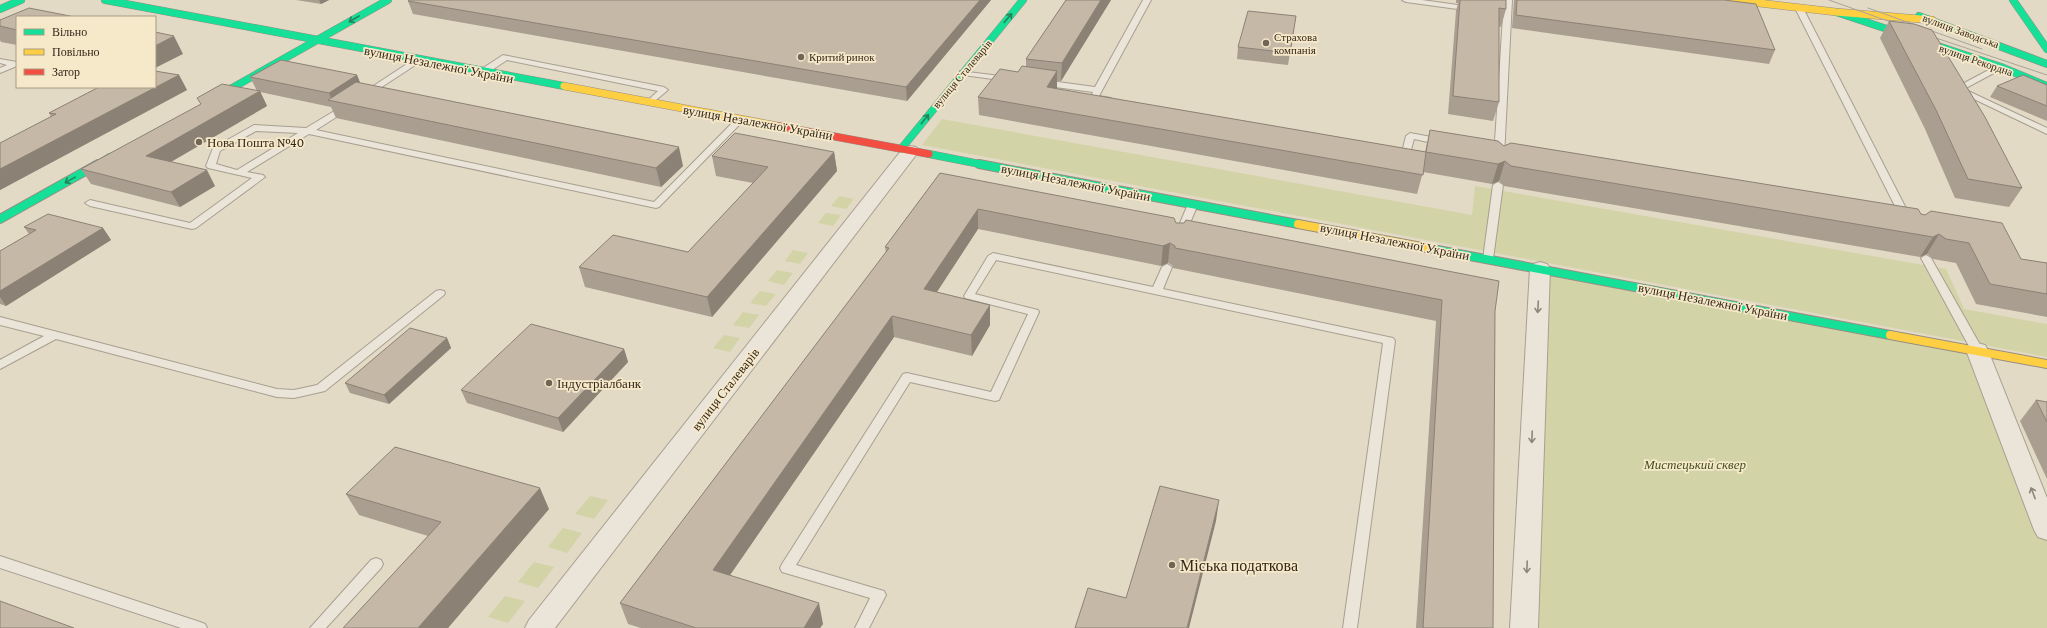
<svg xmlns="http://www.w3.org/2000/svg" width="2047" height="628" font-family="'Crimson Pro',serif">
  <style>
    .green { fill: #d2d3a7 }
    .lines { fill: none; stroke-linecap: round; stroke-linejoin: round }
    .lane-casing { stroke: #a79f90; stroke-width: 2 }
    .street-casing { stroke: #a79f90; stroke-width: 2 }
    .fast-far1-casing { stroke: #978e80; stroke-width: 8 }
    .fast-casing { stroke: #978e80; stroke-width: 10 }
    .slow-far1-casing { stroke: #978e80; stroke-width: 8 }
    .slow-casing { stroke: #978e80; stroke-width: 10 }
    .jam-casing { stroke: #978e80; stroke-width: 8 }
    .lane { fill: #eae4d9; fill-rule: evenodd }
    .street { fill: #eae4d9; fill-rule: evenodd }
    .fast-far1 { stroke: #16e098; stroke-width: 7 }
    .fast { stroke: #16e098; stroke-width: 8 }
    .slow-far1 { stroke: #ffcf43; stroke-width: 7 }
    .slow { stroke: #ffcf43; stroke-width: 8 }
    .jam { stroke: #f24e42; stroke-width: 7 }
    .tram { stroke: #a9a499; stroke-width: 1 }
    .wall { fill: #aa9e90 }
    .shaded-wall { fill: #8b8175 }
    .building { fill: #c6b8a7; stroke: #8b8175 }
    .oneway { stroke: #258459 }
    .oneway2 { stroke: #8f867a }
    .poi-dot { fill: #716656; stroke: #f6e9ca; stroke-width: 1.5 }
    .labels { text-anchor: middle; stroke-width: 3.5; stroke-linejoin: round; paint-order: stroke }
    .far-street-label { font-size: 11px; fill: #34271a; stroke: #f6e9ca }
    .far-poi-label { font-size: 11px; fill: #34271a; stroke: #f6e9ca; text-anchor: start }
    .street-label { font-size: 13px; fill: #34271a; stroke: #f6e9ca }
    .poi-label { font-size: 13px; fill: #34271a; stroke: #f6e9ca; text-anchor: start }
    .park-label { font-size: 13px; font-style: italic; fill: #455120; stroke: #f6e9ca }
    .near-poi-label { font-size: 16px; fill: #34271a; stroke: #f6e9ca; text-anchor: start }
  </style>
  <rect width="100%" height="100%" fill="#e3dac6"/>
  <!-- green -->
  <g class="green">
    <path d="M942 119 1472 215 1475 186 1946 269 1964 309 2047 324V357L922 145Z"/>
    <path d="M839 196 854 199 846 209 831 206Z"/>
    <path d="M826 213 841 215 833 226 818 223Z"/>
    <path d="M793 250 808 253 800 264 785 261Z"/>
    <path d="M1540 268 1977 350 2047 528V628H1524Z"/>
    <path d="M777 270 793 273 784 285 768 281Z"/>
    <path d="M760 291 776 294 766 306 750 303Z"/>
    <path d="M743 312 759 315 749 328 733 325Z"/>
    <path d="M724 335 740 338 730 352 713 348Z"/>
    <path d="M590 496 608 500 594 519 575 514Z"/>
    <path d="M563 528 582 533 567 553 548 547Z"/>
    <path d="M534 562 554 567 538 588 518 582Z"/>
    <path d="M505 596 525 601 508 623 488 617Z"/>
  </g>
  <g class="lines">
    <!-- lane casing -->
    <g class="lane-casing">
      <g id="lane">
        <path d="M1143 0H1151L1099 96 1111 98V102L1091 100 1090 98 1093 92 1040 85 1039 83 1043 80 1095 87Z"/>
        <path d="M1402 0H1422L1472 7 1476 9 1472 11 1406 2Z"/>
        <path d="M1504 0H1512L1504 157 1499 160 1494 157Z"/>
        <path d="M1796 6 1803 8 1912 220 1911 222 1907 223 1902 220 1795 8Z"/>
        <path d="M503 55 664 87 668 90 650 105 646 102 658 91 507 60 486 74H480V70Z"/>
        <path d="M416 58H419L423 60 368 96H362L361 94Z"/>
        <path d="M0 59 17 62V66L0 73V68L7 65 0 63Z"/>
        <path d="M1998 65H2001L2005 67 1964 89 2047 128V134L1953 89Z"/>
        <path d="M960 71 1008 77 1012 79 1008 81 963 75H960Z"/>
        <path d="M346 104 350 107 349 109 316 130 654 202 738 117 741 116 745 119 659 207 656 208 309 134 247 172 263 175 265 177 196 228 192 229 90 206 85 203 90 200 190 223 252 178 208 168 206 166 213 148 254 125 306 128ZM256 131 298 133 237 170 216 164 220 151Z"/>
        <path d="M1410 133 1442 139 1447 142 1442 145 1414 139 1409 157 1395 156V152H1402L1406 136Z"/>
        <path d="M1498 182 1503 185 1493 259 1488 262 1483 259 1493 185Z"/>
        <path d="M1193 201 1198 204 1185 235 1180 238 1176 237 1175 235 1188 204Z"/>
        <path d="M993 253 1153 287 1162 267 1167 264 1172 267 1163 289 1393 338 1395 341 1357 628H1343L1383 343 996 260 975 294 1038 310 1039 312 999 400 995 401 910 382 796 565 884 591 886 595 869 628H855L870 598 782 572 780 568 782 564 903 374 907 373 991 392 1028 314 965 298 964 296 988 256Z"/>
        <path d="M1926 255 1931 258 1983 350 1981 353 1977 354 1971 350 1921 258Z"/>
        <path d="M440 290 444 291 445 293 444 295 325 391 294 398 277 397 56 339 0 369V360L44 336 0 325V317L277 389 294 390 317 385 436 291Z"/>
        <path d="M0 556 200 622 205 624 207 628H181L0 568Z"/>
        <path d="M376 558 381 560 383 564 381 568 326 628H310L371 560Z"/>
      </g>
    </g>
    <!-- street casing -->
    <g class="street-casing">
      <g id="street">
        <path d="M910 146 916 147 919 151 916 155 555 628H525L529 620 904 147Z"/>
        <path d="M1540 262 1547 264 1550 268 1538 628H1510L1530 268 1533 264Z"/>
        <path d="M1977 343 1985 345 1988 350 2047 498V540L2038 537 2034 530 1966 350 1969 345Z"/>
      </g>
    </g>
    <!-- fast-far1 casing -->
    <g class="fast-far1-casing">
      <g id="fast-far1">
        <path d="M105 0 564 86"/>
        <path d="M2013 0 2047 49"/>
        <path d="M0 9 21 0"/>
        <path d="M1836 12 2001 67 2047 86"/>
        <path d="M1919 16 2047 64"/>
        <path d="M209 101 388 0"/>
        <path d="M901 149 1023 0"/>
        <path d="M929 154 985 165"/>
        <path d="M97 165 110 157"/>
      </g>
    </g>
    <!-- fast casing -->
    <g class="fast-casing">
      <g id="fast">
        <path d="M979 164 1298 224"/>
        <path d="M0 219 98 164"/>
        <path d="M1427 248 1890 335"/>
      </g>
    </g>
    <!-- slow-far1 casing -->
    <g class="slow-far1-casing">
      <g id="slow-far1">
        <path d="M1733 0 1836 12 1932 20"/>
        <path d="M564 86 778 126"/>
      </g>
    </g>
    <!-- slow casing -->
    <g class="slow-casing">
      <g id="slow">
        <path d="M1298 224 1427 248"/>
        <path d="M1890 335 2047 364"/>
      </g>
    </g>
    <!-- jam casing -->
    <g class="jam-casing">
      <path id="jam" d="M778 126 929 154"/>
    </g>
    <!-- lane -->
    <use href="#lane" class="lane"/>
    <!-- street -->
    <use href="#street" class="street"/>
    <!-- fast-far1 -->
    <use href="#fast-far1" class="fast-far1"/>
    <!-- fast -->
    <use href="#fast" class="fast"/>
    <!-- slow-far1 -->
    <use href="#slow-far1" class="slow-far1"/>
    <!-- slow -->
    <use href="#slow" class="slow"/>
    <!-- jam -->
    <use href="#jam" class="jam"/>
    <!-- tram -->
    <g class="tram">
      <path d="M1829 0 1899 25"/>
      <path d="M1868 8 1982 49"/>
      <path d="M1927 35 2047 75"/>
    </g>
  </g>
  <!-- wall -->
  <g class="wall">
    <path d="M296 0H329L321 4Z"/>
    <path d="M991 0 907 101 413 14 408 1Z"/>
    <path d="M1066 0H1111L1061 81H1057V89L1425 152 1430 130 1504 146 1921 214 2021 259 2047 263V317L1976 304 1956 263 1933 259 1927 254 1920 257 1504 186 1499 181 1492 184 1423 172 1417 194 979 115 978 97 1026 67V59Z"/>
    <path d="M1456 0H1506V9L1501 27 1499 26V102L1493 121 1448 114 1456 11 1458 3H1456Z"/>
    <path d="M1514 0H1724L1775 50 1769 64 1512 28Z"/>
    <path d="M1296 16 1288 65 1237 59 1238 47Z"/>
    <path d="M17 17V45L1 42 0 40V20Z"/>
    <path d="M1889 21 2022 188 2009 207 1955 198 1925 129 1880 38Z"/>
    <path d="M179 75 187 90 0 190V143L51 117 49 113Z"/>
    <path d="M357 75 360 83 683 166 661 187 336 118 331 107 260 92 267 106 171 162 215 186 180 207 91 184 81 169 257 91 250 77Z"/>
    <path d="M2047 85V121L1990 97 1997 86Z"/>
    <path d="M834 152 837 171 712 317 585 287 579 267 688 252 753 183 716 176 712 156Z"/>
    <path d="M940 173 1176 223 1495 311 1493 628H1416L1436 321 1173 268V266L1168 263 1161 266 978 229 937 292 990 305V325L972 356 894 337 730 575 823 624 820 628H641L628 624 620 603 886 253 885 247Z"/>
    <path d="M24 227 103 228 111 240 6 306 0 304V251L29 234Z"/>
    <path d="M447 338 451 348 389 404 350 393 345 383Z"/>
    <path d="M624 349 628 362 563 432 467 403 461 390Z"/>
    <path d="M2036 400 2047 402V479L2020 421Z"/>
    <path d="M346 494 549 509 448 628H343L428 536 359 515Z"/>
  </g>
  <!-- shaded-wall -->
  <g class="shaded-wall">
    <path d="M319 0H329L321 4Z"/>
    <path d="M980 0H991L907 101 906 87Z"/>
    <path d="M1101 0H1111L1061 81 1062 63Z"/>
    <path d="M174 36 183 54 155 68V46Z"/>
    <path d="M1057 71V89L1046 106 1047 87Z"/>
    <path d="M179 75 187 90 0 190V169Z"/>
    <path d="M357 75 363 90 332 101 329 93Z"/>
    <path d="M260 91 267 106 155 171 146 156Z"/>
    <path d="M679 147 683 166 661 187 656 168Z"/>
    <path d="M834 152 837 171 712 317 707 297Z"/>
    <path d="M1505 161 1499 181 1492 184 1498 164Z"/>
    <path d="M207 170 215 186 180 207 171 192Z"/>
    <path d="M978 209V229L925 310 924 289Z"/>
    <path d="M103 228 111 240 6 306 0 297V291Z"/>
    <path d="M1939 234 1927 254 1920 257 1933 237Z"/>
    <path d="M1170 243 1168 263 1161 266 1163 246Z"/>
    <path d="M990 305V325L972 356 971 335Z"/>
    <path d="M892 316 894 337 719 591 713 570Z"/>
    <path d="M447 338 451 348 389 404 384 395Z"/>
    <path d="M624 349 628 362 563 432 558 418Z"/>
    <path d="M540 488 549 509 448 628H418Z"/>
    <path d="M1219 500 1216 521 1189 628H1187Z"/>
    <path d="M819 603 823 624 820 628H804Z"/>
  </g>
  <!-- building -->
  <g class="building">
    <path d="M409 0H980L906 87 408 1Z"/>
    <path d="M1066 0H1101L1062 63 1026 59Z"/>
    <path d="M1460 0H1506V9L1499 8V102L1453 96Z"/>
    <path d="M1517 0H1724L1756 4 1775 50 1516 15Z"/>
    <path d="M29 8 75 17H17V30L0 26V20Z"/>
    <path d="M1248 11 1296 16 1290 53 1238 47Z"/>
    <path d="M1889 21 1914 24 1932 30 1985 117 2022 188 1968 179 1936 110Z"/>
    <path d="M155 32 174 36 155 46Z"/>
    <path d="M281 60 357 75 329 93 250 77Z"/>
    <path d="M1022 66 1057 71 1047 87 1426 152 1423 175 978 97 1000 69 1018 72Z"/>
    <path d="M155 71 179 75 0 169V143L56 114 49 113 99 87H155Z"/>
    <path d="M2023 75 2047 85V106L1997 86Z"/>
    <path d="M356 82 679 147 656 168 328 100Z"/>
    <path d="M222 84 260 91 146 156 207 170 171 192 81 169 201 104 197 98Z"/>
    <path d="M1430 130 1498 141 1504 146 1511 143 1918 209 1921 214 1925 215 1931 211 2002 223 2021 259 2047 263V294L1990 284 1969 243 1946 239 1939 234 1933 237 1511 166 1505 161 1498 164 1426 152Z"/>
    <path d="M735 133 834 152 707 297 579 267 613 235 688 252 768 167 712 156Z"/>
    <path d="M940 173 1174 218 1176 223H1184L1186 220 1499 281 1495 311 1493 628H1423L1442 300 1175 248V246L1170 243 1163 246 978 209 924 289 990 305 971 335 892 316 713 570 819 603 804 628H696L620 603 889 248 885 247Z"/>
    <path d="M48 214 103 228 0 291V251L36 230 24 227Z"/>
    <path d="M531 324 624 349 558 418 461 390Z"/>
    <path d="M410 328 447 338 384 395 345 383Z"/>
    <path d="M2036 400 2047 402V422Z"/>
    <path d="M395 447 540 488 418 628H343L441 522 346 494Z"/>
    <path d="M1160 486 1219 500 1187 628H1075L1088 588 1126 598Z"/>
    <path d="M0 601 74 628H0Z"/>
  </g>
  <!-- one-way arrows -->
  <defs><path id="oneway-shaft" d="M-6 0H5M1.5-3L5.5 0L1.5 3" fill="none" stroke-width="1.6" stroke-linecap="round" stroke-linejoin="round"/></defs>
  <g class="oneway">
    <use href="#oneway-shaft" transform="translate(1008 18) rotate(-50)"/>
    <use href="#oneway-shaft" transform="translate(354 19) rotate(150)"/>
    <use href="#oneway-shaft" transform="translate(925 119) rotate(-51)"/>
    <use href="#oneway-shaft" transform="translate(70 180) rotate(151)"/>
  </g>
  <g class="oneway2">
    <use href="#oneway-shaft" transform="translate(1538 307) rotate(93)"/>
    <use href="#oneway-shaft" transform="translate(1532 437) rotate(92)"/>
    <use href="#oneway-shaft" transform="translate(2033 493) rotate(-111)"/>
    <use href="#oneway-shaft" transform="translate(1527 567) rotate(92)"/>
  </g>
  <!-- markers -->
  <g class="poi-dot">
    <circle cx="1266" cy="43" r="4"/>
    <circle cx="801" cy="57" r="4"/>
    <circle cx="199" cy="142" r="4"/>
    <circle cx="549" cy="383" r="4"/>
    <circle cx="1172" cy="565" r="4"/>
  </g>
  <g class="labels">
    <!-- far-street labels -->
    <g class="far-street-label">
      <text transform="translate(1961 31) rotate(20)" y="4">вулиця Заводська</text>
      <text transform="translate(1976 60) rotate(19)" y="4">вулиця Рекордна</text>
      <text transform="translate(962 74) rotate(-50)" y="4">вулиця Сталеварів</text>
    </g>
    <!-- far-poi labels -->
    <g class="far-poi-label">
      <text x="1274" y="41">Страхова<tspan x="1274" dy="13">компанія</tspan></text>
      <text x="809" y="61">Критий ринок</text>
    </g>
    <!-- street labels -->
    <g class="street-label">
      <text transform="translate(439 64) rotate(11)" y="5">вулиця Незалежної України</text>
      <text transform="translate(758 122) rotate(10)" y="5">вулиця Незалежної України</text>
      <text transform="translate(1076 182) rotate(11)" y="5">вулиця Незалежної України</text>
      <text transform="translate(1395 241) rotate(11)" y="5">вулиця Незалежної України</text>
      <text transform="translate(1713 301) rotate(11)" y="5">вулиця Незалежної України</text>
      <text transform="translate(725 389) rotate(-52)" y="5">вулиця Сталеварів</text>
    </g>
    <!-- poi labels -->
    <g class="poi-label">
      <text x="207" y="147">Нова Пошта №40</text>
      <text x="557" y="388">Індустріалбанк</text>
    </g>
    <!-- park labels -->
    <g class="park-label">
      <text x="1695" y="469">Мистецький сквер</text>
    </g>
    <!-- near-poi labels -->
    <g class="near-poi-label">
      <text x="1180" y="571">Міська податкова</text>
    </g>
  </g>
  <!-- legend -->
  <rect x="16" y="16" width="140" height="72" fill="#f6e9ca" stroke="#a89b84"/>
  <rect x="24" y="29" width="20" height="6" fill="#16e098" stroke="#a89b84"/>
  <text x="52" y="36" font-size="12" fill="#34271a">Вільно</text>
  <rect x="24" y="49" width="20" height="6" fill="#ffcf43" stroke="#a89b84"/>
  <text x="52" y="56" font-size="12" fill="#34271a">Повільно</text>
  <rect x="24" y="69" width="20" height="6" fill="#f24e42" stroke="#a89b84"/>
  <text x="52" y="76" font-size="12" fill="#34271a">Затор</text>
</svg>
